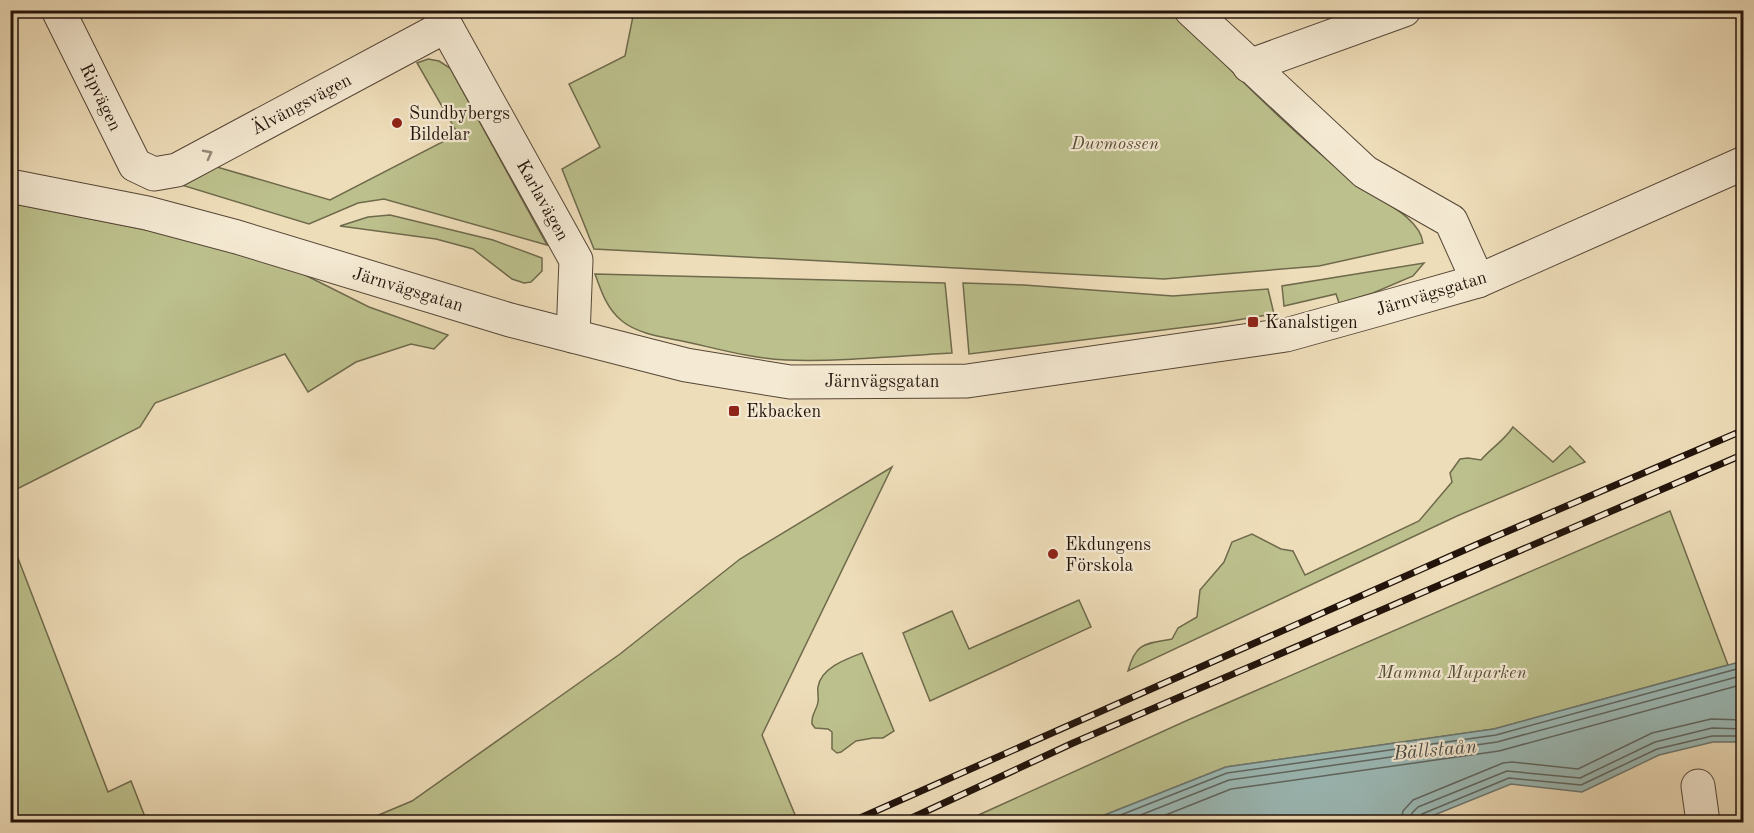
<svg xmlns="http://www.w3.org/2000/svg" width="1754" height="833" font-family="'Old Standard TT',serif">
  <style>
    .green { fill: #bcc08c; stroke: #6f6a4c; stroke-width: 1.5 }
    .water { fill: #9bbab7; stroke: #6b7772; stroke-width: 1.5 }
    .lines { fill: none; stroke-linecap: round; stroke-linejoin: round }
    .shore { stroke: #5e6661; stroke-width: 1.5 }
    .minor-casing { stroke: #554636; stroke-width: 35 }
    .minor { stroke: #f4e9d2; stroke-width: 33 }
    .rail-casing { stroke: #22130b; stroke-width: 7 }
    .rail { stroke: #f4e9d2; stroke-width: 4.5; stroke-dasharray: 14; stroke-linecap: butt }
    .oneway { stroke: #968978 }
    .poi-dot { fill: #8f2418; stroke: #f4e9d2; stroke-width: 2 }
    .labels { text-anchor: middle; stroke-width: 4.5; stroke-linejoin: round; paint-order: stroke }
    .street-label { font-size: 18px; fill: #22130b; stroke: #f4e9d2 }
    .poi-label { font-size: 18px; fill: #22130b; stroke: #f4e9d2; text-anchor: start }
    .park-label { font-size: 18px; font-style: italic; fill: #585038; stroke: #f4e9d2 }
    .water-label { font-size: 20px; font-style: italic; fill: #4c4d47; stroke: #f4e9d2 }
  </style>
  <rect width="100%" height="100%" fill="#eeddb9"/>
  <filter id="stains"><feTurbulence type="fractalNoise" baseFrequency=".00333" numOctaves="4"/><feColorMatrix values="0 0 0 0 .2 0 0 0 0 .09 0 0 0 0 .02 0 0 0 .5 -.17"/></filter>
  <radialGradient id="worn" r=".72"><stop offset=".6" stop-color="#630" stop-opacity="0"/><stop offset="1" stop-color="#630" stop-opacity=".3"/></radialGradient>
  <!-- green -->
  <g class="green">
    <path d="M634 11H1171C1231 70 1290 131 1356 183 1376 199 1420 216 1423 243L1319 266 1164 279 594 249 562 169 600 147 569 84 625 56Z"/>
    <path d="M428 59 439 61 450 68 547 245 384 199 358 203 309 224 175 183 217 167 330 200 458 134 417 63Z"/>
    <path d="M11 203 207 242 285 265 369 307 448 335 434 349 411 344 356 362 308 392 285 354 155 403 140 427 11 492Z"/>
    <path d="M390 215 493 240 542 258V271L531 282 524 283 512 279 473 249 436 239 340 226 368 217Z"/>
    <path d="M1424 263 1413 276 1373 293 1339 303 1336 294 1284 306 1282 286Z"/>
    <path d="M595 274 945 283 952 353C897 356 841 362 786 360 753 359 715 348 682 341 663 337 638 334 622 321 607 309 601 291 595 274Z"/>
    <path d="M963 283 1024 285 1173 296 1268 289 1274 314 1219 323 969 354Z"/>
    <path d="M1513 427 1553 462 1570 446 1585 462 1457 516 1128 671C1136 642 1145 644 1172 639L1178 628 1197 617 1200 590 1224 562 1232 542 1252 534 1281 549 1293 551 1305 575 1419 521 1452 482 1450 473 1460 459 1468 458 1481 460C1491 448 1504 441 1513 427Z"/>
    <path d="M892 467 762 735 798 822H362L412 801 620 654 740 559Z"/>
    <path d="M1670 511 1728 665 1494 729 1226 767 1087 822H963L1188 720Z"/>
    <path d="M11 540 108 792 131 781 147 822H11Z"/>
    <path d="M1079 600 1091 627 930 701 903 633 952 611 969 649Z"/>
    <path d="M862 653 894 731 883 738H873L856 741 841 752 837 753 832 749V732L828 729 815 728 812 724C811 714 817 710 818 702 819 697 817 692 818 687 821 668 846 659 862 653Z"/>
  </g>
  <!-- water -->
  <path class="water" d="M1743 661V742H1713L1659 755 1582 792 1511 784 1417 822H1087L1226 767 1494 729Z"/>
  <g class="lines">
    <!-- shore -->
    <g class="shore">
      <path d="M1103 822 1227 773 1496 735 1744 667"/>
      <path d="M1123 822 1229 780 1497 742 1744 675"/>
      <path d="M1148 822 1231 789 1499 751 1744 684"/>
      <path d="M1401 822 1403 811 1413 800 1503 763 1512 762 1578 769 1652 733 1711 719 1744 720"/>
      <path d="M1410 822 1412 813 1418 807 1507 771 1580 778 1655 742 1712 728 1744 729"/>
      <path d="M1418 822V818L1422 814 1509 778 1581 785 1657 749 1712 736H1744"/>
    </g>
    <!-- minor casing -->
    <g class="minor-casing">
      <g id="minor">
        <path d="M58 10 135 165 154 174 177 170 446 26"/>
        <path d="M439 10 446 26 576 260 573 336"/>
        <path d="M1191 10 1365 172 1451 221 1478 281"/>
        <path d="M1249 66 1404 10"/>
        <path d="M10 186 147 213 237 237 510 320 686 365 790 382 967 381 1286 335 1383 308 1478 281 1744 163"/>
        <path d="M1698 786 1703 822"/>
      </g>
    </g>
    <!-- minor -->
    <use href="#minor" class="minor"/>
    <!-- rail casing -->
    <g class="rail-casing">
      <g id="rail">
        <path d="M851 822 1478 544 1744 430"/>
        <path d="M903 822 1073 743 1744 454"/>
      </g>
    </g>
    <!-- rail -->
    <use href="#rail" class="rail"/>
  </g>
  <!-- one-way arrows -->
  <defs><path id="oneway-chevron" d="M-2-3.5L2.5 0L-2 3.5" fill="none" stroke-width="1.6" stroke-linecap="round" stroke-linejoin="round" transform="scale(1.5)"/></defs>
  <use class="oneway" href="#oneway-chevron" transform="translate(208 154) rotate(-28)"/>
  <!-- markers -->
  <g class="poi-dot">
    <circle cx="397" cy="123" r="6"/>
    <rect x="1247" y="316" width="12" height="12" rx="3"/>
    <rect x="728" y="405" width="12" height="12" rx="3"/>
    <circle cx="1053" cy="554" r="6"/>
  </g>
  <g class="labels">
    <!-- street labels -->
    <g class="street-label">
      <text transform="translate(101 97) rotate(64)" y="6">Ripvägen</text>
      <text transform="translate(301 104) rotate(-28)" y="6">Älvängsvägen</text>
      <text transform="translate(543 200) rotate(61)" y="6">Karlavägen</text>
      <text transform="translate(408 289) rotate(17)" y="6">Järnvägsgatan</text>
      <text transform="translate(1431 293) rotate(-17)" y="6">Järnvägsgatan</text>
      <text x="882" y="387">Järnvägsgatan</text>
    </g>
    <!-- poi labels -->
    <g class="poi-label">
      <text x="409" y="119">Sundbybergs<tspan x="409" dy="21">Bildelar</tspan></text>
      <text x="1265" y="328">Kanalstigen</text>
      <text x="746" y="417">Ekbacken</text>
      <text x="1065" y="550">Ekdungens<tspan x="1065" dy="21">Förskola</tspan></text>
    </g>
    <!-- park labels -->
    <g class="park-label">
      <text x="1115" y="149">Duvmossen</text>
      <text x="1452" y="678">Mamma Muparken</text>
    </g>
    <!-- water labels -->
    <g class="water-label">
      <text transform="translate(1435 749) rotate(-5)" y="7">Bällstaån</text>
    </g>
  </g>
  <!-- margin -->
  <rect width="1754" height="833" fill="none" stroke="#eeddb9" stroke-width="36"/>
  <rect x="12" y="12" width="1730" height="809" fill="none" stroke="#22130b" stroke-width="3"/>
  <rect x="18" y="18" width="1718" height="797" fill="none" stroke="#22130b" stroke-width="1.5"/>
  <rect width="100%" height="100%" filter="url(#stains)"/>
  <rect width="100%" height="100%" fill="url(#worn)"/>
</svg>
